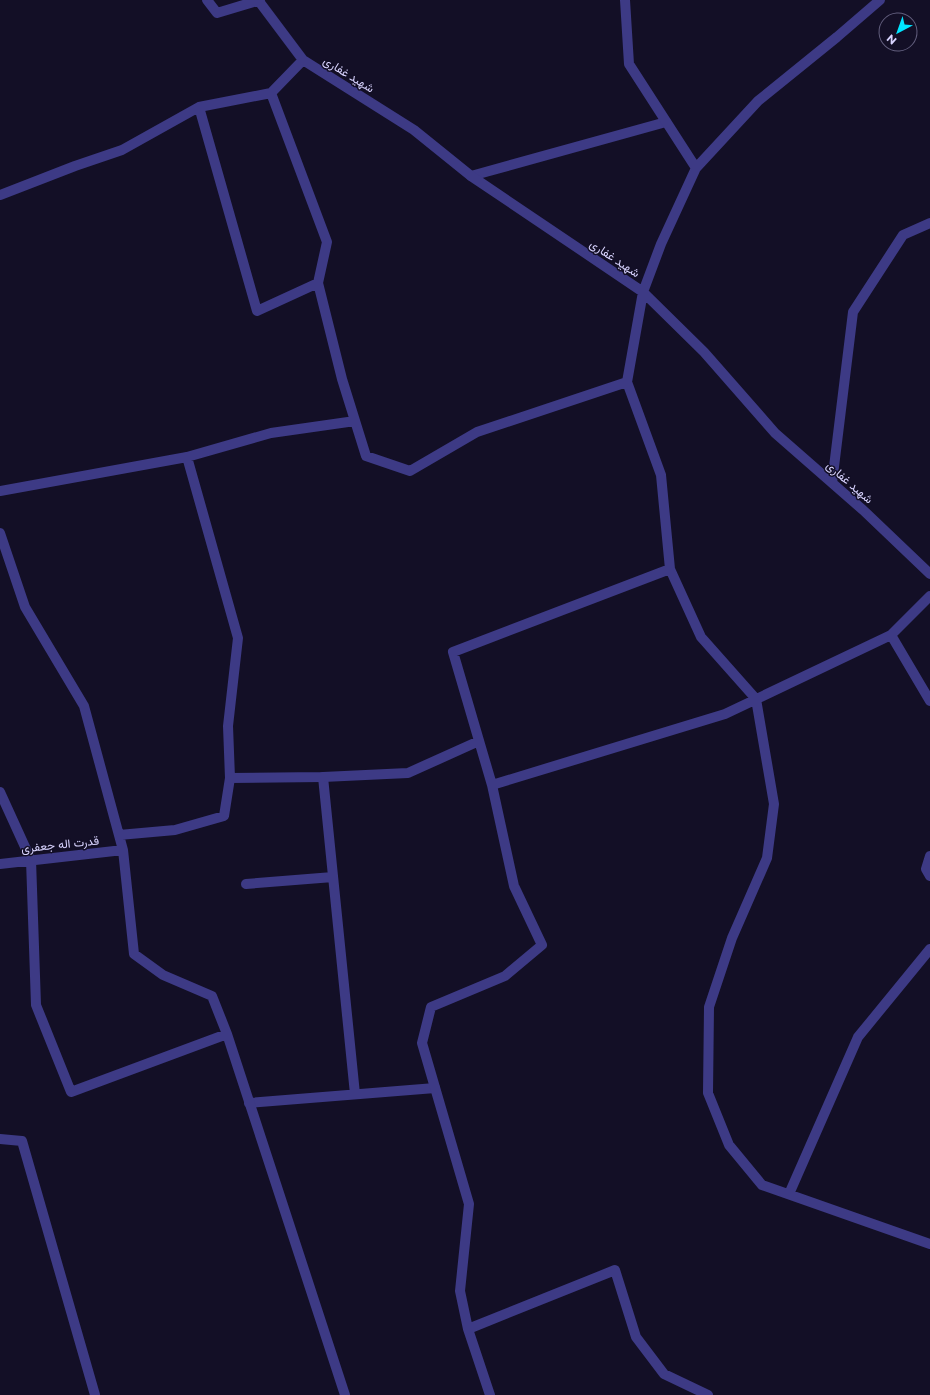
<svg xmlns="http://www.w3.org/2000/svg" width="930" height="1395" font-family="Montserrat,Vazirmatn,sans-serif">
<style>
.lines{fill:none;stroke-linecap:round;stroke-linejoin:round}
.lane{stroke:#3d3a85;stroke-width:10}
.street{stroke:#3d3a85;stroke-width:10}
.labels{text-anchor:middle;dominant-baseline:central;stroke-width:3;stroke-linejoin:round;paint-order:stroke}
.street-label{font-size:12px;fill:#d9d4ff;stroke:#130f26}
</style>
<rect width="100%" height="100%" fill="#130f26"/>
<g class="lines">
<path class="lane" d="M471,176L666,122
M323,777L355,1094
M0,792L31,860
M246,884L333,877
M249,1103L435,1088
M0,1139L22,1141L95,1395"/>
<path class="street" d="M207,0L217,13L260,0
M258,0L303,60L414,130L471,176L643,292L704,352L775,433L863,510L930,574
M625,0L629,64L696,168
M880,0L837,37L758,101L696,168L661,244L643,292L627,382L661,475L670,569L701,637L756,699L774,804L767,858L732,938L709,1007L708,1093L729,1145L762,1185L930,1244
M271,93L327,242L318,283L342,379L366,456L410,471L477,432L627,382
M199,107L257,311L318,283
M0,195L75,166L122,150L199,107L271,93L303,60
M832,483L853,312L903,235L930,223
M0,491L187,457L271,433L355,421
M0,533L25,607L84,706L123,850L134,954L163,975L212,996L227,1034
M891,635L930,701
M230,778L323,777L408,773L479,741
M492,785L725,714L891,635L930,596
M119,835L175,830L224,816L230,778L228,726L238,638L187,457
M930,856L926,869L930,876
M31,860L36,1005L71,1092L227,1034L345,1395
M0,864L123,850
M789,1194L858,1037L930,949
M468,1329L615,1270L636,1337L664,1374L708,1395
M490,1395L468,1329L460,1291L469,1204L422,1043L431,1007L505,976L542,945L514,886L492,785L453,652L670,569"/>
</g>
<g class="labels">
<g class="street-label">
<text transform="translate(349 74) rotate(32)">شهید غفاری</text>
<text transform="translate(615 258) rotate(34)">شهید غفاری</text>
<text transform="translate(850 482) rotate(41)">شهید غفاری</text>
<text transform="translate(60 844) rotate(-6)">قدرت اله جعفری</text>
</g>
</g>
<g transform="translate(898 32) rotate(221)"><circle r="19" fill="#130f26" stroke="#625e7d"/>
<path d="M0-3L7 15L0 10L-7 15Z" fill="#00e5ff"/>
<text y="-6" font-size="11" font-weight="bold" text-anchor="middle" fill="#d9d4ff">N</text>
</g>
</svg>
